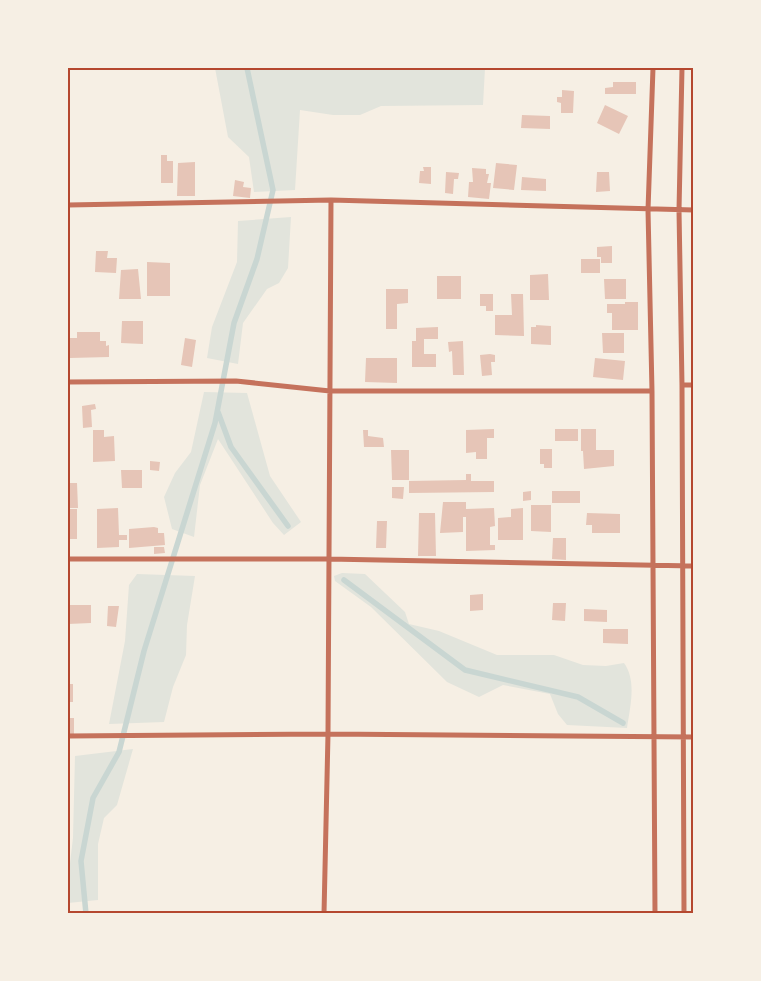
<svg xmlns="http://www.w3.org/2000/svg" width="761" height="981" font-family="'Public Sans',sans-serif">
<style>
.green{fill:#e2e4dc}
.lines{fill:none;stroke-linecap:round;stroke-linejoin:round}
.stream{stroke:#c9d6d2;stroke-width:5.5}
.building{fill:#e6c5b7}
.minor{stroke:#c5725c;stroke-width:5}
.neatline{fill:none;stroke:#b5482f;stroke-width:2}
</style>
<rect width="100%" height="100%" fill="#f6efe4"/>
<path class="green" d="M215,68H263L266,70L281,68H485L483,105L381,106L360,115H333L300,110L295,190L254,192L249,157L228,137Z
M291,217L288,268L279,283L267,289L243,323L238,364L207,358L212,327L237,262L238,221Z
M204,392L247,393L270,476L301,522L284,535L273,523L218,439L200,485L194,537L172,529L164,497L175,473L191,452Z
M342,573L365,574L405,612L409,624L439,631L497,655H554L583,665L606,666L624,663C637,681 630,707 627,728L567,725L558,714L550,694L503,685L479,697L447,682L371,607L335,581L334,576Z
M137,574L195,576L187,625L186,655L173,687L164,722L109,724L125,641L129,585Z
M133,749L117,805L104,818L98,844V900L68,903V880L73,838L75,756Z"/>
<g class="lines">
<path class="stream" d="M218,412L231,447L288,526
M344,580L465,670L578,697L623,723
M86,914L81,861L93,798L119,752L144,651L215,423L234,323L257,259L273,190L247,68"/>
</g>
<path class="building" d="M613,82H636V94H605V88L613,87Z
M562,90L574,91L573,113H561V103L557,102V97H562Z
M605,105L628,116L619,134L597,123Z
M522,115L550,116V129L521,128Z
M161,155H167V161H173V183H161Z
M195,162V196H177L178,163Z
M496,163L517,165L514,190L493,188Z
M423,167H431V184L419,183L420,171H424Z
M472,168L486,169V174H489L487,183H491L489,199L468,197L469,182H473Z
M446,172L459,173L458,179H454L453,194L445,193Z
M597,172H609L610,191L596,192Z
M522,177L546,179V191L521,190Z
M235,180L244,182L243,187L251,188L250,198L233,196Z
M612,246V263H601V257H597V247Z
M96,251H108L107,258H117L116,273L95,272Z
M581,259H600V273H581Z
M147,262L170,263V296H147Z
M138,269L141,299H119L121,270Z
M548,274L549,300H530V275Z
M437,276H461V299H437Z
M604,279H626V299H605Z
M386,289H408V303L397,304V329H386Z
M480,294H493V311H486V306H480Z
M511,294H523L524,336L495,335V315H512Z
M625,302H638V330H612V313H607V304H625Z
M122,321H143V344L121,343Z
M536,325L551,326V345L531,344V327H536Z
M438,327V339H424V354H436V367H412V341H416V328Z
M77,332H100V341H106V346L109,345V357L70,358V338H77Z
M602,333H624V353H603Z
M185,338L196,340L192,367L181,365Z
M463,341L464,375H453L452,351L449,352L448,342Z
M490,354L495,355V362H491L492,375L482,376L480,355Z
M366,358H397V383L365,382Z
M595,358L625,361L623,380L593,377Z
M95,404L96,409L91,410L92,427L83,428L82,406Z
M494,429V438H487V459H476V452L466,453V430Z
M555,429H578V441H555Z
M581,429H596V450H614V466L584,469L583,451H581Z
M93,430H104V437L114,436L115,461L93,462Z
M363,430H368V436L383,438L384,447H364Z
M540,449H552V468H544V464H540Z
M391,450H409V480H392Z
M150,461L160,462L159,471L150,470Z
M121,470H142V488H122Z
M466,474H471V481H494V492L409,493V481L466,480Z
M68,483H77L78,508H68Z
M392,487H404L403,499L392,498Z
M531,491V500L523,501V492Z
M552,491H580V503H552Z
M443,502H466V509L494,508L495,526L490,527V545H495V550L466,551V517H463V532L440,533Z
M531,505H551V532L531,531Z
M118,508L119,535H127V540H119V547L97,548V509Z
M523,508V540H498V518L511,517V509Z
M68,509H77V539H68Z
M419,513H435L436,556H418Z
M587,513L620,514V533H592V525H586Z
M377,521H387L386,548H376Z
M154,527L158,528V533H164L165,545L129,548V529Z
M553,538H566V560L552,559Z
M154,547H164L165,553L154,554Z
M483,594V610L470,611V595Z
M553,603H566L565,621L552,620Z
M68,605H91V623L68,624Z
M108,606H119L116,627L107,626Z
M584,609L607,610V622L584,621Z
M603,629H628V644L603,643Z
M68,684H73V702H68Z
M68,718H74V734H68Z"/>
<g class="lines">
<path class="minor" d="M653,68L648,210L652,391L655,914
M682,68L679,210L682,385L684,914
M68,205L331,200L694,210
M68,382L236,381L330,391H652
M682,385H694
M68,559H328L694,566
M68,736L328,734L694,737
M324,914L328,734L331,200"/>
</g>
<rect width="761" height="981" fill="none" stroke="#f6efe4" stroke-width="138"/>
<rect x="69" y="69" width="623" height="843" class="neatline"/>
</svg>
